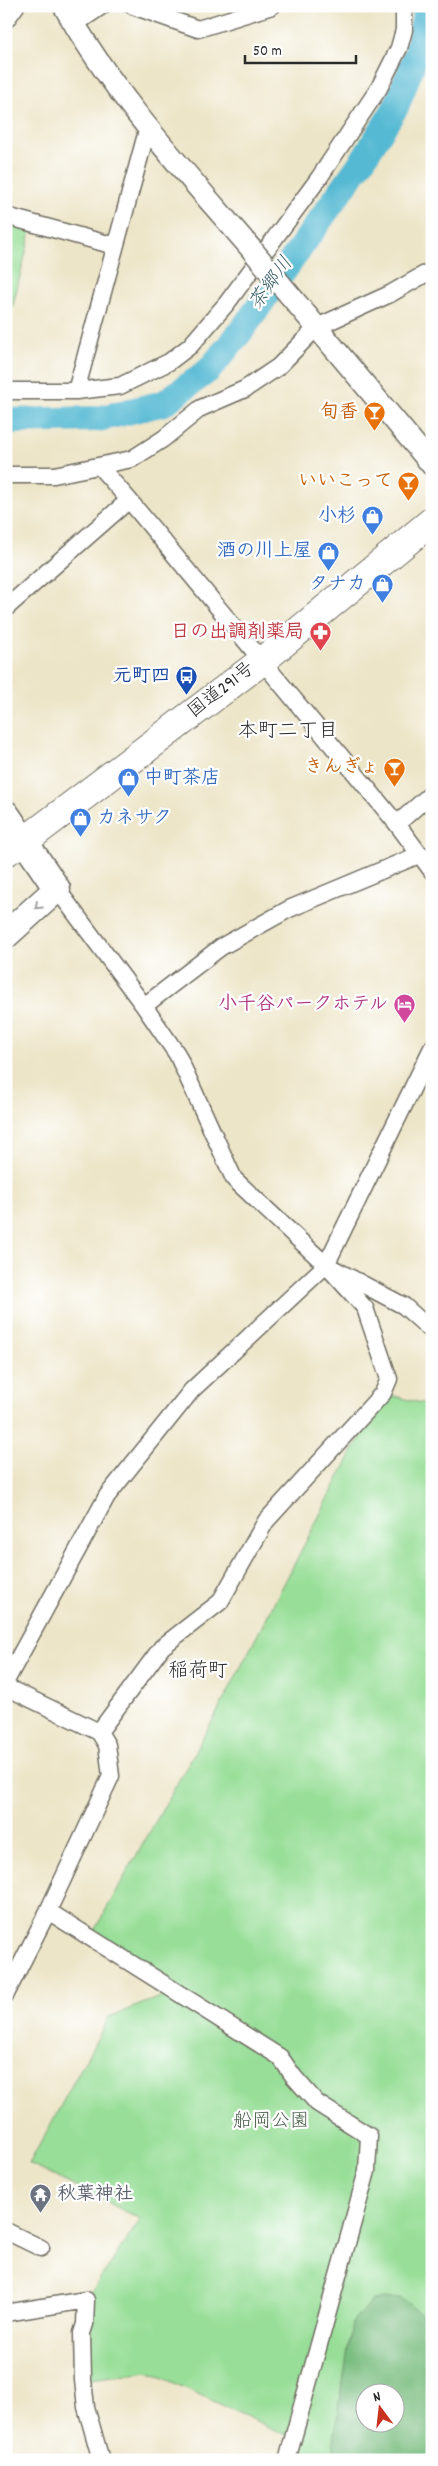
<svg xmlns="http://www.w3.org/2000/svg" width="438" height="2466" font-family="Dekko,'Klee One',sans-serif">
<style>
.green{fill:#98de98;stroke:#628462;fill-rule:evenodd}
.forest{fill:#7abd80;stroke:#527456;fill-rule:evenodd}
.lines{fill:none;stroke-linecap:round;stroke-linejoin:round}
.river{stroke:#54b9d3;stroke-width:26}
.minor-casing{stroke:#6f6c62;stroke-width:19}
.tertiary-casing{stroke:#6f6c62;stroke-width:24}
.primary-casing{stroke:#6f6c62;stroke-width:29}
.trunk-casing{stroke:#6f6c62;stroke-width:30}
.minor{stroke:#fff;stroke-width:16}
.tertiary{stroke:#fff;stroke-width:21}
.primary{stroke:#fff;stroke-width:26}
.trunk{stroke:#fff;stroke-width:28}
.tertiary-bridge-casing{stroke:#6f6c62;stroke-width:24;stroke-linecap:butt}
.tertiary-bridge{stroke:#fff;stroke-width:21}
.oneway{stroke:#a0a0a0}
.labels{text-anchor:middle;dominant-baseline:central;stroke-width:4.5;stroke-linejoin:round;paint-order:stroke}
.food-label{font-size:19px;font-weight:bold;fill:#c56008;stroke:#fff;text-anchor:end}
.shop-label{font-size:19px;font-weight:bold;fill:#366cbe;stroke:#fff;text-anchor:end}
.health-label{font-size:19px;font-weight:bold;fill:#be3a42;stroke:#fff;text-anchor:end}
.transit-label{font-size:19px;font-weight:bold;fill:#164399;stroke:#fff;text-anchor:end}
.street-label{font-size:19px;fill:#2b2b2b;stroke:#fff}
.hotel-label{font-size:19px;font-weight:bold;fill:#b23c85;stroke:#fff;text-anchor:end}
.park-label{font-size:19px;fill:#4c614c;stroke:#fff}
.worship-label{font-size:19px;font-weight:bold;fill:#5b616d;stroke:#fff;text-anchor:start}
.water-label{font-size:20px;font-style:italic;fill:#395d66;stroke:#fff}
.neighbourhood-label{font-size:20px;fill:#2b2b2b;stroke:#fff}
</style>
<rect width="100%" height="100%" fill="#fff"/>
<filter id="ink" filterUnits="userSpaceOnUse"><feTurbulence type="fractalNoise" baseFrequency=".02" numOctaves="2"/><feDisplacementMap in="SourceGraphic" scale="10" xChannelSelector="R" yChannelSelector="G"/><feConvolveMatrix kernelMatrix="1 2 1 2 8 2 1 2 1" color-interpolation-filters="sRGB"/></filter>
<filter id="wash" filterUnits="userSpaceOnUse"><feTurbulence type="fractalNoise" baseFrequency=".0096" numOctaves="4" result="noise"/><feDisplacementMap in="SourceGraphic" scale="20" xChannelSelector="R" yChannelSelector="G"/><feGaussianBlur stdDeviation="1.12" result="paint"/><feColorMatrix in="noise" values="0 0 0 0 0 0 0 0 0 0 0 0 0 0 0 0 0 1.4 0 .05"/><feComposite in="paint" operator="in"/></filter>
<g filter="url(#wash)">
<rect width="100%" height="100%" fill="#ede5c8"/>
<path class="green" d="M6,221L32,228L6,333Z
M383,1393L432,1406V2460H287L293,2438L148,2371L83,2380L86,2300L141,2219L29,2164L109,2017L175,1991L90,1938L219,1709ZM366,2394H396V2424H366Z"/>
<path class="forest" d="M401,2298L422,2315L432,2334V2460H331L352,2323L373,2300ZM366,2394H396V2424H366Z"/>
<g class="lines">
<path class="river" d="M6,421L98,419L164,403L209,370L242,330L362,161L396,107L417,52L427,6"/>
</g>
</g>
<g filter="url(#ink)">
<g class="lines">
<defs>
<path id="minor" d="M133,6L198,29L272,6
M6,20L16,6
M74,25L102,6
M6,216L115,246
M6,391H76L120,386L169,362L190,346L227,303L319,178L379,88L399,48L404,30V6
M76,391L148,127
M100,467L129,500L397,824L432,871
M6,475H54L132,459L163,439L201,408L245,389L278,367L317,327L390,294L432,270
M6,608L129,500
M397,824L432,793
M57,889L144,1006L177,1054L234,1179L326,1265L365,1308L389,1379L383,1393L266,1521L220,1602L162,1647L99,1732
M144,1006L221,947L289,909L421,854
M334,1269L404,1306L432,1331
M6,1681L107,1496L192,1390L326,1265L432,1048
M6,1687L99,1732L107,1745L111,1776L48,1911L6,1994
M48,1911L280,2057L294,2077L317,2103L369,2136L367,2171L287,2460
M6,2231L41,2248
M6,2313L86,2300L85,2324L82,2333L83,2380L86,2407L101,2460"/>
<path id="tertiary" d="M64,6C114,96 186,173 253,251
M288,293L432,465"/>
<path id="primary" d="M6,814L57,889L6,935"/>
<path id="trunk" d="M6,852L26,840L262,661L432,521"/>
</defs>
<use href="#minor" class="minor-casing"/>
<use href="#tertiary" class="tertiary-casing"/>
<use href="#primary" class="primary-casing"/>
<use href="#trunk" class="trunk-casing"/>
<use href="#minor" class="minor"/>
<use href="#tertiary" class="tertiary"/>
<use href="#primary" class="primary"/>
<use href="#trunk" class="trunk"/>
<defs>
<path id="tertiary-bridge" d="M253,251L288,293"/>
</defs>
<use href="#tertiary-bridge" class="tertiary-bridge-casing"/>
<use href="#tertiary-bridge" class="tertiary-bridge"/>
</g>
<defs><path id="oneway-chevron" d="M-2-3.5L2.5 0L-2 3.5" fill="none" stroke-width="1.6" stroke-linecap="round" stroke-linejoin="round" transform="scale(1.25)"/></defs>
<use class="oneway" href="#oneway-chevron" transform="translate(38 906) rotate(137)"/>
</g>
<defs>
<symbol id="bar-pin" viewBox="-11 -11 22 30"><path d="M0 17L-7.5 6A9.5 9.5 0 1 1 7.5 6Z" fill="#e8710a" stroke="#fff"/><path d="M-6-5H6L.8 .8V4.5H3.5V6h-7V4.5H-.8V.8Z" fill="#fff"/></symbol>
<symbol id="shop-pin" viewBox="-11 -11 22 30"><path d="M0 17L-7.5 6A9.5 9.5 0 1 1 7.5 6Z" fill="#3f7fe0" stroke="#fff"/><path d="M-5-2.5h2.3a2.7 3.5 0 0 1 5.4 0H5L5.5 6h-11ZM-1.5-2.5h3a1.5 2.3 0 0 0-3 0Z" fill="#fff"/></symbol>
<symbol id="pharmacy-pin" viewBox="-11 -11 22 30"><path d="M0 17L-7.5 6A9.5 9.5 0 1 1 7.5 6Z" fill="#e0444e" stroke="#fff"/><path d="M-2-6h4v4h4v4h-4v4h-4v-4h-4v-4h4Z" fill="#fff"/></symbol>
<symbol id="bus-pin" viewBox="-11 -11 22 30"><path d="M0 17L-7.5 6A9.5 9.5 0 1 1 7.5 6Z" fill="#1a4fb4" stroke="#fff"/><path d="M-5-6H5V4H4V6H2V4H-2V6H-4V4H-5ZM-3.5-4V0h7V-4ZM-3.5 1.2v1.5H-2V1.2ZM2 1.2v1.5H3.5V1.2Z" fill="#fff"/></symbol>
<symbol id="hotel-pin" viewBox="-11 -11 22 30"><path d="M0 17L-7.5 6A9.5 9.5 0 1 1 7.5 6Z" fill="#d1479c" stroke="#fff"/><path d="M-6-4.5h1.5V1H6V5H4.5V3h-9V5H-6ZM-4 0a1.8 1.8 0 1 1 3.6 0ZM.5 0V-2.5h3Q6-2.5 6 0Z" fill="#fff"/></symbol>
<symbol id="temple-pin" viewBox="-11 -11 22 30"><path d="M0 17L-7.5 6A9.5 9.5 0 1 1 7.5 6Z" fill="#6b7280" stroke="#fff"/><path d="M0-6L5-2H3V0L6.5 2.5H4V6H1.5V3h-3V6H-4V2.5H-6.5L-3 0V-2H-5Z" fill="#fff"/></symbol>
</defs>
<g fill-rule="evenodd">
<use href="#bar-pin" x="362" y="400" width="25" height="34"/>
<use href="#bar-pin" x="396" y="470" width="25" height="34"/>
<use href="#shop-pin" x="360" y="504" width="25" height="34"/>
<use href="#shop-pin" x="316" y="540" width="25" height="34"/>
<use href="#shop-pin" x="370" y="572" width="25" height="34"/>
<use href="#pharmacy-pin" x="308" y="620" width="25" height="34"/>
<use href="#bus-pin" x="174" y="664" width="25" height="34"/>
<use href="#bar-pin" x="382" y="756" width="25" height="34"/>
<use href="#shop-pin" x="116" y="766" width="25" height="34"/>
<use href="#shop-pin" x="68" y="806" width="25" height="34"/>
<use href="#hotel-pin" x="392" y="992" width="25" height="34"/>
<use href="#temple-pin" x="28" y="2182" width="25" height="34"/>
</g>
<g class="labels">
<g class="food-label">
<text x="358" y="413">旬香</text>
<text x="393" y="482">いいこって</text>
<text x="379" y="768">きんぎょ</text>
</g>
<g class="shop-label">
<text x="356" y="517">小杉</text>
<text x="312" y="552">酒の川上屋</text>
<text x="366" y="585">タナカ</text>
<text x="144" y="779" text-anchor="start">中町茶店</text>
<text x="97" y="819" text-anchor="start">カネサク</text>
</g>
<g class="health-label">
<text x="304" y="633">日の出調剤薬局</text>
</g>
<g class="transit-label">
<text x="170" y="677">元町四</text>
</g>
<g class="street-label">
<text transform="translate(222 691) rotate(-38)">国道291号</text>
</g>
<g class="hotel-label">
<text x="388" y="1005">小千谷パークホテル</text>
</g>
<g class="park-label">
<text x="271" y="2122">船岡公園</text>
</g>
<g class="worship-label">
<text x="57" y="2195">秋葉神社</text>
</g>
<g class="water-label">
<text transform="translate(272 284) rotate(-54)">茶郷川</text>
</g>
<g class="neighbourhood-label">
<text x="288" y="732">本町二丁目</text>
<text x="198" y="1672">稲荷町</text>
</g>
</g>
<rect width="438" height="2466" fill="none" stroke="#fff" stroke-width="25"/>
<g transform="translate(380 2408) rotate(345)"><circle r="24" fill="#ffffff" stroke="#aaaaaa"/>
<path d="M0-4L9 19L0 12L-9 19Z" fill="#c8321e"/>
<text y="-8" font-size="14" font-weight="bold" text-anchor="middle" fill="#2b2b2b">N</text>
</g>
<path d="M245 55v8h111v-8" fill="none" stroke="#2b2b2b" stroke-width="2.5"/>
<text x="253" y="55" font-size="15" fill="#2b2b2b" stroke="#ffffff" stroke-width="4" paint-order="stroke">50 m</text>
</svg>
